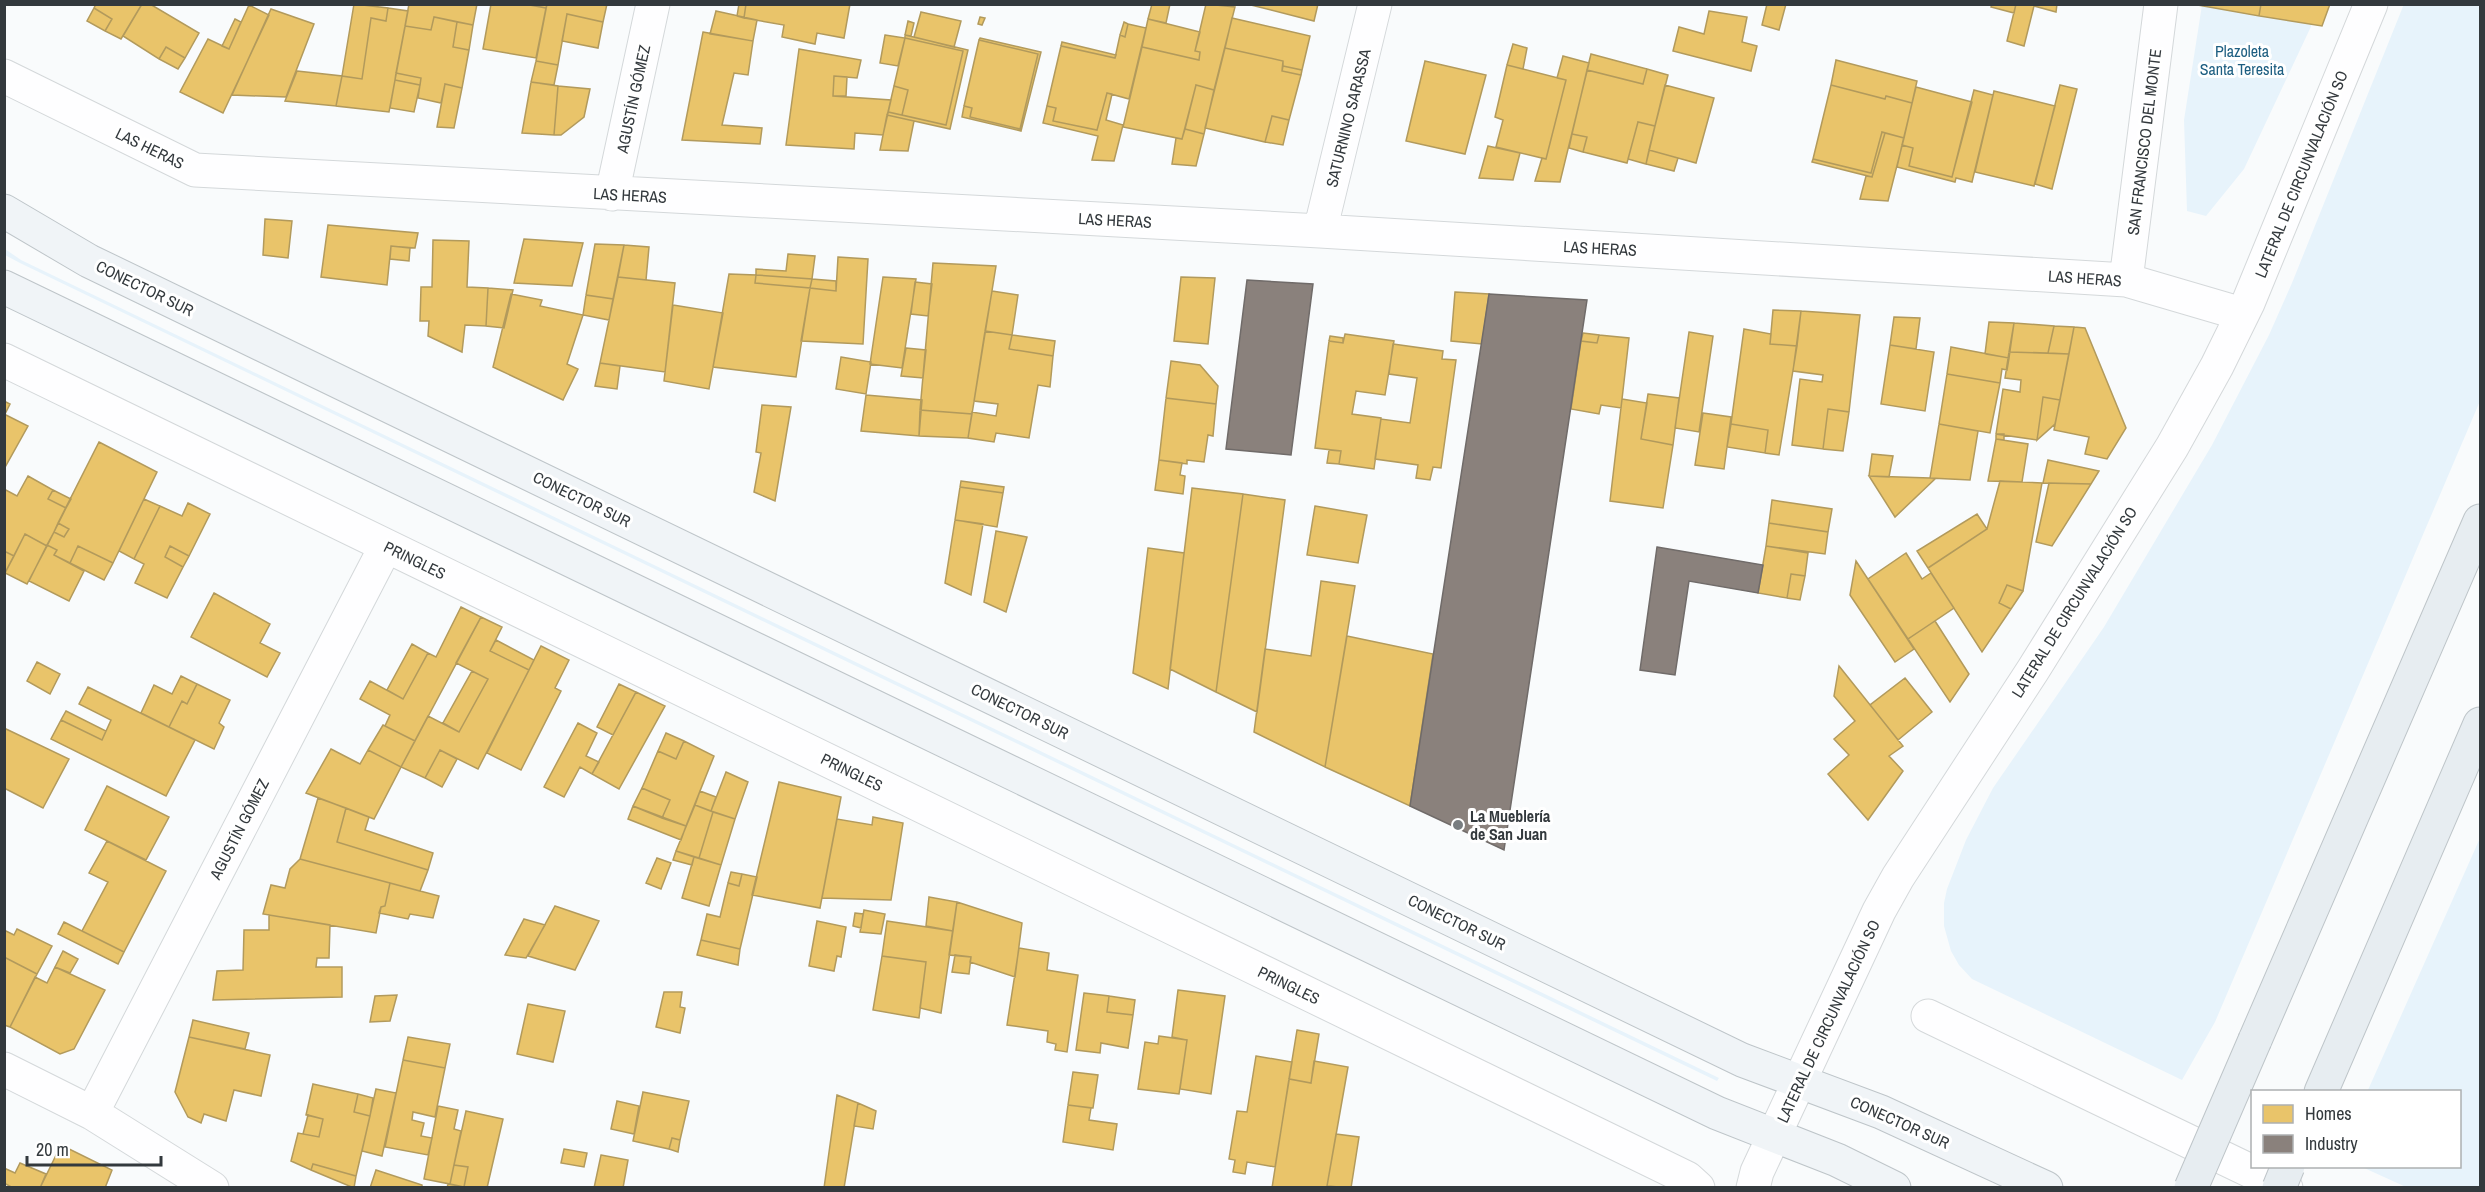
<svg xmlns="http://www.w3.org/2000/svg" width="2485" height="1192" font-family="'Archivo Narrow',sans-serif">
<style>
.green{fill:#e7f3fb}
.homes{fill:#e9c46a;stroke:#b29a5c;stroke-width:1.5}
.industry{fill:#8a817c;stroke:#706b69;stroke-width:1.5}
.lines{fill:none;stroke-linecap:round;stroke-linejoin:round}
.minor-casing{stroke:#d4d8da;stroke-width:35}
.major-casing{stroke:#bec5c9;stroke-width:35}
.highway-casing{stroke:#bec5c9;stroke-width:35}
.minor{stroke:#fefeff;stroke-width:33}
.major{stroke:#f0f4f7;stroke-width:33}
.highway{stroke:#e7edf1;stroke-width:33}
.highway-bridge-casing{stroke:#bec5c9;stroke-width:35;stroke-linecap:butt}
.highway-bridge{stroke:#e7edf1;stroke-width:33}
.poi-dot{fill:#787d80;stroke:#fff;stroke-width:2}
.labels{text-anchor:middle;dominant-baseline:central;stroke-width:6;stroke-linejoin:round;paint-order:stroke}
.park-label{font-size:16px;fill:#1d5e81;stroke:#fff}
.street-label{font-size:16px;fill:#33393d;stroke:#fff}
.poi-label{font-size:16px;font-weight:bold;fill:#33393d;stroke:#fff;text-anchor:start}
</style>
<rect width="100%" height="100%" fill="#f9fbfc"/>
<path class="green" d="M2404,4L2480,5V401L2215,1022L2182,1080L1972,979L1959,965L1951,951L1944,926V903L1947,889L1966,840L1993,788L2104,627L2212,445L2269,335L2292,283Z
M2202,5L2315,18L2244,169L2206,216L2187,211L2184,120Z
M5,249L21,260L1719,1078L1717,1081L20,263L5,255Z
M2480,838V1187H2406L2362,1167L2460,1166V1092L2368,1090Z"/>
<path class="homes" d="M96,4H142L121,39L105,31L112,19L94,8Z
M142,4H150L199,33L185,58L166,47L159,59L123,36Z
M354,4L388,8L386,21L371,18L362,79L342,76Z
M409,4H477L473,25L434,17L431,30L405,26Z
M491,4H524L546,8L536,58L483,49Z
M526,4H547L546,8Z
M547,4H607L603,22L567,14L558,65L536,61Z
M739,4H746L744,18L737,16Z
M746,4H850L844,38L817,33L815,44L782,37L784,25L744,18Z
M1152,4H1170L1166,23L1148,19Z
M1206,4L1235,7L1214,90L1196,85L1182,139L1123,127L1142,47L1199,60L1200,52L1195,51Z
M1247,4H1318L1314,21Z
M1767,4H1786L1779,30L1762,25Z
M1992,4H2016L2014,13L1991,7Z
M2016,4H2057L2056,12L2034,6L2024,46L2007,41Z
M2192,4H2261L2259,16Z
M2261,4H2330L2322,26L2259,16Z
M249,5L269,15L223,113L180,92L208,39L229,49Z
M94,8L112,19L105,31L87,21Z
M388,8L408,11L389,112L336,106L342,76L362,79L371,18L386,21Z
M271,9L314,24L286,97L232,95Z
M716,11L757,20L753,41L710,34Z
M1709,11L1747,17L1742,42L1757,46L1751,71L1673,51L1679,27L1704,34Z
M921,12L961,21L954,47L914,37Z
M567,14L603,22L598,48L562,41Z
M434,17L457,22L453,47L469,50L462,88L445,84L441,103L418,98L421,78L396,73L405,26L431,30Z
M980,17L985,18L982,25L978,24Z
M1232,18L1310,36L1302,70L1283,66V61L1225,48Z
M235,19L241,22L229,49L222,46Z
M1148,19L1200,32L1195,51L1200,52L1199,60L1142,47Z
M908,21L914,23L911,36L905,35Z
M457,22L473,25L469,50L453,47Z
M1124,22L1128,24L1125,37L1120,35Z
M1128,24L1146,28L1129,99L1107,93L1097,130L1053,121L1056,108L1047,106L1061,46L1115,58L1120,35L1125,37Z
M703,32L753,41L748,75L734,73L722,125L762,128L760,144L682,140Z
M885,35L905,38L898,66L880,63Z
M905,35L968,50L950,129L887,115L888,112L946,125L963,51L905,38Z
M905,38L963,51L946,125L902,115L908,90L894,86Z
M980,38L1041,52L1021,131L962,117L964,106L972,108L970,117L1020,129L1038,54L979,40Z
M979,40L1038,54L1020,129L970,117L972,108L964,106Z
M1062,42L1116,55L1115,58L1061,46Z
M1513,44L1527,48L1523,69L1507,65Z
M166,47L185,58L178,69L159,59Z
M1225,48L1283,61L1282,71L1301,75L1289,120L1272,116L1265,142L1205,128Z
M799,49L861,60L857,78L834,76L833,96L891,100L883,135L855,133L854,149L786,145Z
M1591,54L1647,69L1643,84L1587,70Z
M1563,56L1589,63L1560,182L1535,181L1542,158L1546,159L1566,80L1557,78Z
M1836,60L1917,81L1912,103L1886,96L1885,99L1831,85Z
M536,61L558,65L554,85L531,82Z
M1425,61L1486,75L1465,154L1406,141Z
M1507,65L1566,80L1546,159L1496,147L1503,120L1495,117Z
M1283,66L1302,70L1301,75L1282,71Z
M1647,69L1668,75L1655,126L1638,122L1627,163L1583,152L1587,137L1572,134L1587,70L1643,84Z
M297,71L342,76L336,106L285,101Z
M396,73L421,78L420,85L395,80Z
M834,76L847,77L846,96H833Z
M395,80L420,85L414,112L390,108Z
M531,82L558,86L554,135L522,133Z
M445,84L462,88L454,128L437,127Z
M1196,85L1214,90L1204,134L1185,129Z
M1665,85L1714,98L1696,163L1649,150Z
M1831,85L1885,99L1886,96L1912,103L1904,138L1882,132L1871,173L1813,159Z
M2060,85L2077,89L2052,189L2035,184Z
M558,86L590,89L584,117L561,135H554Z
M894,86L908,90L902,115L888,112Z
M1916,87L1972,102L1952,177L1909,166L1913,148L1902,145Z
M1974,90L1993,95L1972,182L1956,178L1955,182L1897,167L1902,145L1913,148L1909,166L1952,177Z
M1994,91L2055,106L2034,186L1975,172Z
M1107,93L1112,94L1106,120L1123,125L1114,161L1092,160L1098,136L1043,123L1047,106L1056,108L1053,121L1097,130Z
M887,115L914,121L908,151L880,150Z
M1272,116L1289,120L1283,145L1265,142Z
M1638,122L1655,126L1646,164L1628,159Z
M1185,129L1204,134L1196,166L1172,164L1176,138L1182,139Z
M1882,132L1885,133L1872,177L1812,162L1813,159L1871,173Z
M1885,133L1904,138L1888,201L1860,199L1866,176L1872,177Z
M1572,134L1587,137L1583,152L1569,148Z
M1488,146L1520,153L1513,180L1479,178Z
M1649,150L1678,158L1674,171L1646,164Z
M265,219L292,221L288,258L263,255Z
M328,225L418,233L415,248L391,246L387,285L321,277Z
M524,239L583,243L572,286L514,283Z
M433,240L469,241L467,287L488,288L486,326L465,325L462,352L428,336L429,321H420L421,287H432Z
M595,244L624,245L613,299L586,295Z
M624,245L649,247L646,280L618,277Z
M391,246L410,248L409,261L390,259Z
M788,254L815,256L812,279L756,275V269L786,271Z
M838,257L868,259L863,344L801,341L810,288L836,291Z
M933,263L996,266L972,414L920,410Z
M729,274L756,275L755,283L810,288L796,377L713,367Z
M756,275L812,279L810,288L755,283Z
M618,277L675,283L665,372L600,363Z
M883,277L916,279L902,368L870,364Z
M1181,277L1215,278L1208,344L1174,341Z
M812,279L836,281V291L810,288Z
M915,282L932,284L928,316L911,314Z
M488,288L513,290L504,328L486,326Z
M992,291L1018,295L1012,335L985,331Z
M1455,292L1489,294L1482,344L1451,341Z
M511,294L542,300L540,306L583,315L567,364L578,369L563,400L493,367Z
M586,295L613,299L609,320L583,315Z
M673,305L723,313L709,389L664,381Z
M1773,310L1801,311L1797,346L1770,344Z
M1801,311L1860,315L1849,412L1828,409L1823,449L1792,445L1800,379L1822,382L1823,375L1793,371Z
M1894,317L1920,318L1916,349L1890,345Z
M1989,322L2014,323L2009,358L1985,354Z
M2014,323L2054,326L2048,353L2009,352Z
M2054,326L2074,327L2069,354L2048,353Z
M2074,327L2085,328L2126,428L2107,459L2085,454L2089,437L2054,430Z
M1744,329L1771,334L1770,344L1797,346L1779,455L1765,453L1768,430L1731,424Z
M985,331L1012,335L1009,349L1053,356L1050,387L1038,385L1029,438L996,433L994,442L968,438L972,412L996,416L998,404L974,401Z
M1689,332L1713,336L1699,432L1675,428Z
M1583,333L1599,335L1597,343L1581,341Z
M1345,334L1394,341L1385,395L1356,391L1352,414L1381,418L1374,469L1339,464L1341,451L1315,448L1329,341L1343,343Z
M1012,335L1055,341L1053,356L1009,349Z
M1599,335L1629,338L1621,408L1601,405L1599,414L1571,409L1581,341L1597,343Z
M1330,336L1343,338V343L1329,341Z
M1393,344L1443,351L1442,359L1456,360L1441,468L1433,467L1430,480L1416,478L1418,465L1375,459L1381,419L1410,423L1417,378L1389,374Z
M1890,345L1934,352L1925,411L1881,404Z
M1951,347L2009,358L2007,370L2002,369L2000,383L1947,374Z
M906,348L926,350L923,378L901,376Z
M2009,352L2069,354L2060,400L2043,397L2037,440L1996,434L2003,389L2020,392L2021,380L2005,378Z
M841,357L871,362L866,394L836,389Z
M1171,361L1200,365L1218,386L1216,404L1166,398Z
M600,363L620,366L617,389L595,386Z
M1947,374L2000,383L1990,433L1939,424Z
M1648,394L1679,398L1673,445L1641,439Z
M866,395L922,400L919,436L861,431Z
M2043,397L2060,400L2055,424L2037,440Z
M1166,398L1216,404L1213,436L1208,435L1204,462L1187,460V464L1159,460Z
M1622,399L1647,403L1641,439L1673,445L1663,508L1610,501Z
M4,401L10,404L5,414H4Z
M762,405L791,407L775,501L754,492L761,453L756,452Z
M1828,409L1849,412L1843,451L1823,449Z
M920,410L972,414L968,438L919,436Z
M1703,413L1731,417L1724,469L1695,465Z
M4,414L28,426L4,469Z
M1731,424L1768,430L1765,453L1727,447Z
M1939,424L1978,431L1970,480L1930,478Z
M1996,434H2004V440L1996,439Z
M1996,439L2028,444L2022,482L1988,481Z
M99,442L157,472L113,563L78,546L70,563L54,555L57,550L47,545L54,532L64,537L69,529L58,523Z
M1329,450L1341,451L1339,464L1327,463Z
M1872,454L1893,456L1889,477L1869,476Z
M1159,460L1182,463L1180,475L1185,476L1183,494L1155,490Z
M2048,460L2099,471L2091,484L2043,483Z
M28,476L53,490L48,499L66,508L47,546L25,534L14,556L4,551V489L17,496Z
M1869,476L1930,478L1935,479L1895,517Z
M961,481L1004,487L1003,493L960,487Z
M2000,481L2042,483L2023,591L2007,585L1999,603L2011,609L1982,652L1928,568L1987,529Z
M2049,483L2091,484L2052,546L2036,542Z
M960,487L1003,493L997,527L955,520Z
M1192,488L1243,494L1216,692L1170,669Z
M53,490L71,499L66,508L48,499Z
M1243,494L1285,500L1257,712L1216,692Z
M144,499L160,506L134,559L119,551Z
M1772,500L1832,509L1828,532L1769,523Z
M188,503L210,514L189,556L170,546L165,557L183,567L167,598L135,583L144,564L134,559L160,506L182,516Z
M1315,506L1367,515L1358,563L1307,555Z
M1977,514L1987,529L1928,568L1917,551Z
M955,520L983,524L971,595L945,583Z
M58,523L69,529L64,537L54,532Z
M1769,523L1828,532L1825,554L1766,546Z
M996,531L1027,537L1006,612L984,602Z
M25,534L47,546L27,584L5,573Z
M47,545L57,550L54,555L84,571L69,601L29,581Z
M78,546L113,563L104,580L70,563Z
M170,546L189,556L183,567L165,557Z
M1766,546L1808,553L1805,576L1791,574L1787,598L1758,593Z
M1148,548L1184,553L1168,689L1133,673Z
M4,551L14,556L5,573H4Z
M1906,553L1922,579L1931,573L1954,608L1908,639L1868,579Z
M1856,561L1914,649L1895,662L1850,595Z
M1791,574L1805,576L1800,600L1787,598Z
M1321,581L1355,586L1325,767L1254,732L1265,649L1311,656Z
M2007,585L2023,591L2011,609L1999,603Z
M214,593L270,624L260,643L280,653L267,677L191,637Z
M461,607L481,617L415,741L385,726L390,715L360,699L370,681L403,699L428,653L436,657Z
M481,617L502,627L490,651L529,670L478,769L440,750L425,778L401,767L428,716L459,732L488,679L456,663Z
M1935,621L1969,674L1950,702L1908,639Z
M1347,636L1433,654L1410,806L1325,767Z
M496,640L534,660L529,670L490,651Z
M412,644L428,653L403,699L387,690Z
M541,646L569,660L555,688L561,691L521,770L487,753Z
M37,662L60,674L50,694L27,681Z
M1839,666L1903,746L1889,756L1903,771L1868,820L1828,774L1849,755L1834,739L1855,721L1834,696Z
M472,671L488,679L459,732L443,723Z
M181,676L197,684L187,704L182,701L169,727L141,713L154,685L172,694Z
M1905,678L1932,712L1898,740L1870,705Z
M197,684L230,700L219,723L224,727L214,749L169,727L182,701L187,704Z
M619,684L636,692L613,735L597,727Z
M88,687L195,740L166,796L51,739L61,720L102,740L111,720L79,704Z
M636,692L665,706L619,789L592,774Z
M66,711L106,731L102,740L61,720Z
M578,723L597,733L586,756L599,762L592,774L580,767L564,797L544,787Z
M383,725L415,741L401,767L368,750Z
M4,728L69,759L43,808L4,788Z
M666,733L684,741L676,759L658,751Z
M684,741L714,756L686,826L662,818L670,800L642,788L658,751L676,759Z
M331,749L360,764L368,750L401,767L374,819L306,793Z
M440,750L457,759L442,787L425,778Z
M726,772L748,782L735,819L711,811Z
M779,782L841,797L820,908L752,895Z
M107,786L169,817L146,860L85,830Z
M642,788L670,800L662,818L633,806Z
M700,791L716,797L711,811L695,805Z
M318,798L346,808L337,842L428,870L420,891L300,859Z
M695,805L713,812L699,858L676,851Z
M633,806L686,826L681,840L628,819Z
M346,808L369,817L365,830L433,853L428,870L337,842Z
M713,812L735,819L721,865L699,858Z
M873,817L903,823L891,900L822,898L837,819L872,825Z
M107,841L166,871L124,952L82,931L108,882L89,873Z
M676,851L694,857L692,865L673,860Z
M694,857L721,865L709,906L682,898Z
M657,858L671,863L661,889L646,883Z
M300,859L390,883L385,906L381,907L376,933L263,914L271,885L285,888L290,869Z
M731,872L742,874L739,886L728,883Z
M742,874L757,877L740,949L701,940L707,914L720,917L728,883L739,886Z
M390,883L439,896L433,918L410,914L408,919L379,913L381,907L385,906Z
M929,897L957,902L953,931L926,926Z
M957,902L1022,923L1015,977L970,962L971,957L949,955Z
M555,906L599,921L575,970L528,956Z
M864,910L885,914L881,934L860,932Z
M855,913L863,914L861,928L853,926Z
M269,915L330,925L329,958H317L316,967H342V997L213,1000L217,971L243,970L244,930H269Z
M524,919L545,925L526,958L505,955Z
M817,921L846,927L841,957L837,956L834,971L809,966Z
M887,921L953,931L941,1013L920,1008L926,962L882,956Z
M64,922L124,952L118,964L58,934Z
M17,929L52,946L37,974L4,957V930L14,935Z
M701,940L740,949L738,965L697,955Z
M1019,948L1049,953L1047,970L1078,975L1067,1052L1055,1050L1056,1044L1047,1042L1048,1031L1007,1025Z
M63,951L78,959L70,973L55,967Z
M955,955L971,957L969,974L952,972Z
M882,956L926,962L919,1018L873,1010Z
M4,957L37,974L10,1027L4,1025Z
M55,967L105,990L74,1049L60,1054L10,1027L35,977L47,983Z
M1178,990L1225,996L1211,1094L1180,1089L1187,1040L1172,1037Z
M664,992H682L680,1007L685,1008L680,1033L656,1027Z
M1084,993L1109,996L1107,1012L1133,1015L1128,1048L1101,1043L1100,1053L1076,1050Z
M397,995L390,1021L370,1022L375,996Z
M1109,996L1135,1000L1133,1015L1107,1012Z
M528,1004L565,1011L553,1062L517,1054Z
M193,1020L249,1033L245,1049L189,1037Z
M1297,1030L1319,1034L1311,1083L1289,1079Z
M1159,1036L1187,1040L1179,1094L1138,1089L1145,1042L1158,1044Z
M189,1037L270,1055L261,1096L234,1090L226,1121L204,1114L201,1123L188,1117L175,1092Z
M408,1037L450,1044L445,1068L403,1060Z
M1256,1056L1292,1062L1275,1167L1247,1162L1245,1174L1233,1172L1235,1160L1229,1159L1237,1111L1247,1112Z
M403,1060L445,1068L435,1117L413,1112L412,1120L424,1123L421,1136L432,1138L428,1155L385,1147Z
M1314,1061L1348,1067L1327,1186L1336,1188H1272L1289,1079L1311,1083Z
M1073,1072L1098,1075L1093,1108L1068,1105Z
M313,1084L358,1094L354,1112L370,1116L356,1176L313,1164L311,1170L291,1161L298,1133L319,1137L323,1119L306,1115Z
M376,1089L396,1093L382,1156L362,1151Z
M643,1092L689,1101L680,1140L672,1138L669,1149L633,1141Z
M358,1094L373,1098L370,1116L354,1112Z
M837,1095L858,1103L844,1188H824Z
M617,1101L639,1106L634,1134L611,1129Z
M858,1103L876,1111L873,1129L854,1126Z
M1068,1105L1091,1108L1089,1120L1117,1124L1113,1150L1063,1142Z
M438,1106L458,1110L454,1129L461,1131L450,1184L424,1179Z
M466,1111L503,1119L487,1188H447L448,1184L464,1187L468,1167L454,1165Z
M308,1115L323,1119L319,1137L303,1134Z
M1336,1134L1359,1137L1351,1188L1327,1186Z
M672,1138L680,1140L678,1152L669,1149Z
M61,1145L112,1170L105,1188H40Z
M564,1149L587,1153L584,1167L561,1163Z
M601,1155L628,1160L623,1188H594Z
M20,1163L46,1174L40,1188H13L4,1183V1168L15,1173Z
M313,1164L356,1176L354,1188L311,1170Z
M454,1165L468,1167L464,1187L450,1184Z
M376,1170L422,1185V1188H370Z"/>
<path class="industry" d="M1247,280L1313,284L1291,455L1226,449Z
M1489,294L1587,300L1504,850L1410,806Z
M1657,547L1763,565L1758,593L1689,581L1675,675L1640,670Z"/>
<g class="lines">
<defs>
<path id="minor" d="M4,76L195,170L1320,231L2126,280L2242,314
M612,194L653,4
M1320,231L1375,4
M2126,280L2161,4
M4,360L1687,1178L1698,1188
M1928,1016L2286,1188
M4,1069L92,1113L212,1188
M92,1113L386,546
M1753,1188L1757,1172L1879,911L1898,877L2033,670L2172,447L2217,366L2248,303L2371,4"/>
<path id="major" d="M4,211L89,261L1742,1060L1881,1112L2046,1188
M4,287L1717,1113L1837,1160L1894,1188"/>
<path id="highway" d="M2255,1040L2480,521
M2321,1092L2480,724"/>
</defs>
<use href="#minor" class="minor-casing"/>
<use href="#major" class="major-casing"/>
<use href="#highway" class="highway-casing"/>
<use href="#minor" class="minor"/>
<use href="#major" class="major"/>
<use href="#highway" class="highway"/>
<defs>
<path id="highway-bridge" d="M2191,1188L2255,1040
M2279,1188L2288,1166"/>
</defs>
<use href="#highway-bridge" class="highway-bridge-casing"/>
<use href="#highway-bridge" class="highway-bridge"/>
</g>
<circle class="poi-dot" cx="1458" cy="825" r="6"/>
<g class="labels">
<g class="park-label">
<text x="2242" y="51">Plazoleta<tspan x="2242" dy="18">Santa Teresita</tspan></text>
</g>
<g class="street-label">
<text transform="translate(633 99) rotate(-78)">AGUSTÍN GÓMEZ</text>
<text transform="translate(1348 118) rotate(-76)">SATURNINO SARASSA</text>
<text transform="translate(2144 142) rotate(-83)">SAN FRANCISCO DEL MONTE</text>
<text transform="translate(150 148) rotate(26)">LAS HERAS</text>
<text transform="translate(2301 174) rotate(-68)">LATERAL DE CIRCUNVALACIÓN SO</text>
<text transform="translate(630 195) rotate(3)">LAS HERAS</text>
<text transform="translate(1115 220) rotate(3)">LAS HERAS</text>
<text transform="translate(1600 248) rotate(3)">LAS HERAS</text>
<text transform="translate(2085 278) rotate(4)">LAS HERAS</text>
<text transform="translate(145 288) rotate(26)">CONECTOR SUR</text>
<text transform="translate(582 499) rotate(26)">CONECTOR SUR</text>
<text transform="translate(415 560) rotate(26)">PRINGLES</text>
<text transform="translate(2074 602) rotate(-58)">LATERAL DE CIRCUNVALACIÓN SO</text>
<text transform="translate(1020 711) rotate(26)">CONECTOR SUR</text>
<text transform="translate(852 772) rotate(26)">PRINGLES</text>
<text transform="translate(239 829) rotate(-63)">AGUSTÍN GÓMEZ</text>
<text transform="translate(1457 922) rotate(26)">CONECTOR SUR</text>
<text transform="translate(1289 985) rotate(26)">PRINGLES</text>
<text transform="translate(1828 1021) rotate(-65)">LATERAL DE CIRCUNVALACIÓN SO</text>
<text transform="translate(1900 1122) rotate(24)">CONECTOR SUR</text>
</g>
<g class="poi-label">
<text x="1470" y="816">La Mueblería<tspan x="1470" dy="18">de San Juan</tspan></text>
</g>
</g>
<rect width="2485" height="1192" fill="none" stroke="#33393d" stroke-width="12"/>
<rect x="2251" y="1090" width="210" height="78" fill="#ffffff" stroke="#adb0b1" stroke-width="1.5"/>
<rect x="2263" y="1105" width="30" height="18" fill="#e9c46a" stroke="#adb0b1" stroke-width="1.5"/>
<text x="2305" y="1120" font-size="18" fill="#33393d">Homes</text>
<rect x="2263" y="1135" width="30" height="18" fill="#8a817c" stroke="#adb0b1" stroke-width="1.5"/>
<text x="2305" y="1150" font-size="18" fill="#33393d">Industry</text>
<path d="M27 1156v9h134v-9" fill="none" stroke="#33393d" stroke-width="3"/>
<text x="36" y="1156" font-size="18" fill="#33393d" stroke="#ffffff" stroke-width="4.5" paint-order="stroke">20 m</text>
</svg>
